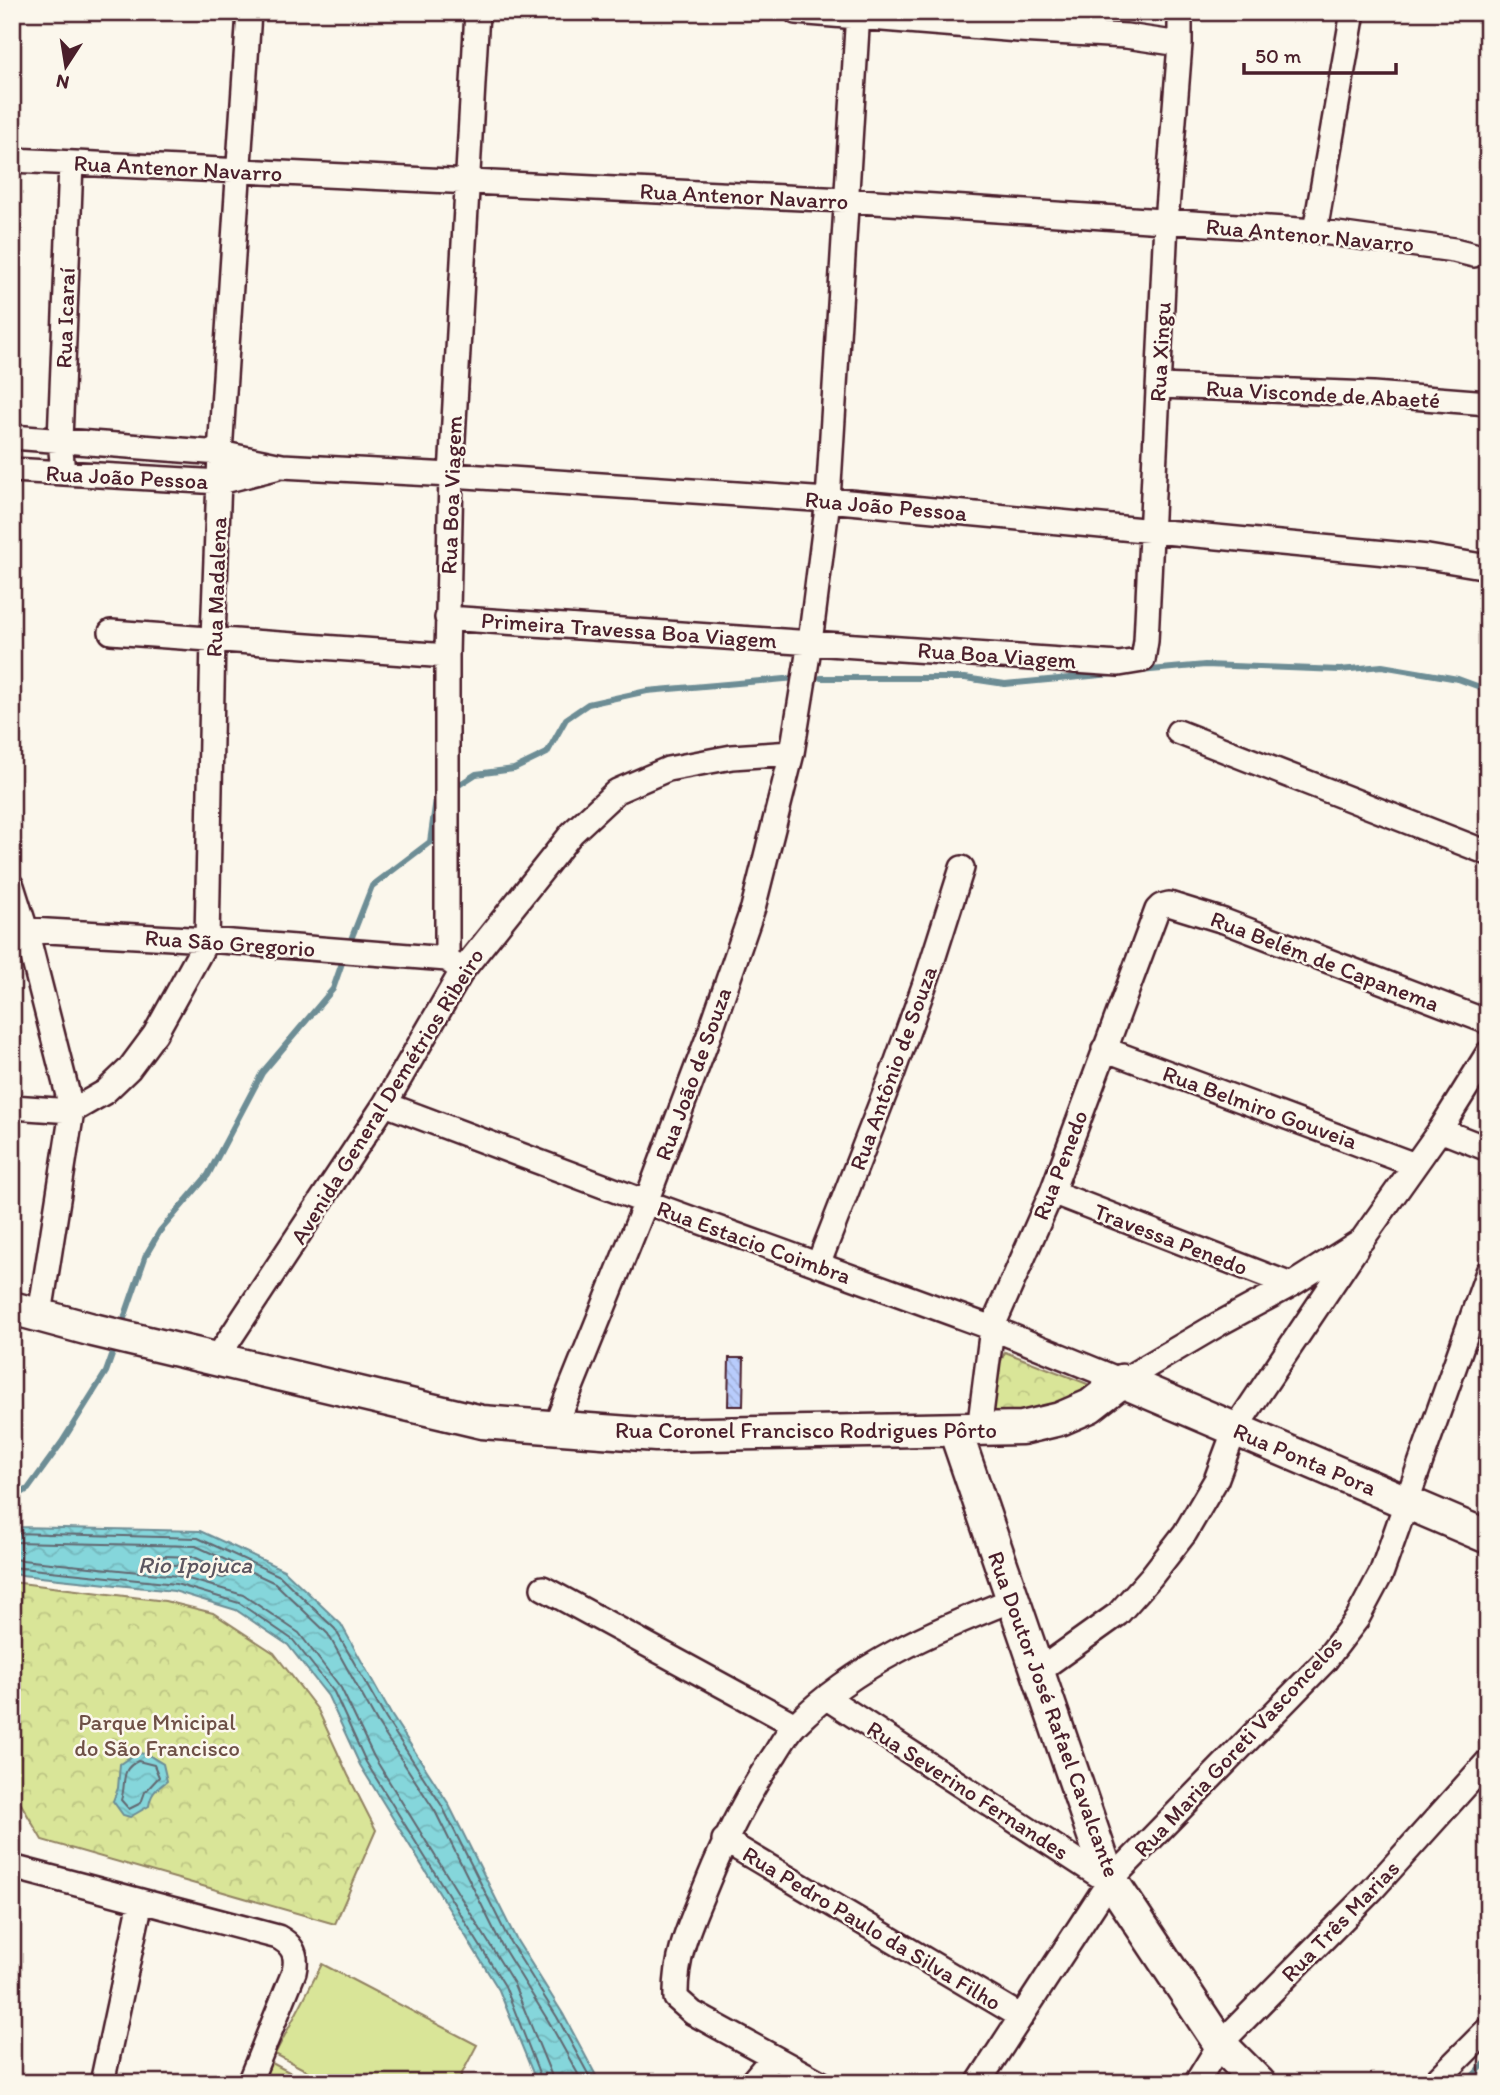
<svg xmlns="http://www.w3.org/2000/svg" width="1500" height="2095" font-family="Itim,sans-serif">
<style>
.grass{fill:#d9e598;stroke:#928262;stroke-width:2}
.park{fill:url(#park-crowns);stroke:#928262;stroke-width:2}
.water{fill:url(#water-waves);stroke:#6d8d95;stroke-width:2}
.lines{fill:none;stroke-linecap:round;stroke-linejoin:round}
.shore{stroke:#626871;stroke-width:2}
.stream{stroke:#6d8d95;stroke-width:6}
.building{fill:url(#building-back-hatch);stroke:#4a1f2b;stroke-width:2}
.street-casing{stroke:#4a1f2b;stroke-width:28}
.secondary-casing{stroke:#4a1f2b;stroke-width:37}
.street{stroke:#fbf7ec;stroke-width:23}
.secondary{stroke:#fbf7ec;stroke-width:32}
.labels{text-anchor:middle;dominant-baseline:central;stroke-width:5;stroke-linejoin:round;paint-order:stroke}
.street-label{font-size:23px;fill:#4a1f2b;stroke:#fbf7ec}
.park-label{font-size:23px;fill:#6e5046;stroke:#fbf7ec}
.water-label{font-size:24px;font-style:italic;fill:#5c5660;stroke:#fbf7ec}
</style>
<defs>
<pattern id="park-crowns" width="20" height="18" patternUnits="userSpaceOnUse" patternTransform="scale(1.75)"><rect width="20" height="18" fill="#d9e598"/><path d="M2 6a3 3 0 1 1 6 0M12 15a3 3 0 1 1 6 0" fill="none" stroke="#bcc483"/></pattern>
<pattern id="water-waves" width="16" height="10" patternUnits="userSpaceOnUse" patternTransform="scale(1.75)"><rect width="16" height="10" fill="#85d6db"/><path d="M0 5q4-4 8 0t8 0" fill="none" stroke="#74b7bc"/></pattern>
<pattern id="building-back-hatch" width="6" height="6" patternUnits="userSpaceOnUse" patternTransform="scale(1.75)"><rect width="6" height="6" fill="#b8ccfc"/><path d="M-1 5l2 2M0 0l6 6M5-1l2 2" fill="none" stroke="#a0afd8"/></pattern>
</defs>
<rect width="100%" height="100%" fill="#fbf7ec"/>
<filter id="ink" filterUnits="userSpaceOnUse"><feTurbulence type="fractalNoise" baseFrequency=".0143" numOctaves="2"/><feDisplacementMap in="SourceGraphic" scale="14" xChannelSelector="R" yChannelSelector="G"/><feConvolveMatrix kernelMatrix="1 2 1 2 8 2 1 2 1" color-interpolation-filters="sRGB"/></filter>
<g filter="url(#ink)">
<path class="grass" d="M322,1964L477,2045L457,2083H330L275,2054Z
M270,2062L310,2083H260Z"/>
<path class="park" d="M1005,1352L1103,1390L1064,1413L972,1427Z
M12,1582L165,1601L213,1613L274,1653L318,1710L348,1775L376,1830L335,1924L42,1840L21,1804L12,1806Z"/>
<path class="water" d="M12,1525L17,1527L200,1531L284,1570L341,1624L392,1716L448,1803L516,1939L563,2014L600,2083H537L499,1990L360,1765L328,1696L288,1645L236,1610L174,1591L12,1574Z
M136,1753L147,1754L163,1764L167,1781C157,1789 151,1792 149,1806L130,1817L123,1815L113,1801L118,1788L120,1764Z"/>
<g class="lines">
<path class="shore" d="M12,1533L198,1538L280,1576L335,1629L386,1719L442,1806L510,1942L557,2017L593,2083
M12,1542L196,1546L275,1583L328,1634L378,1724L435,1811L502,1946L549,2022L583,2083
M164,1556L194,1557L226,1572L228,1576L223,1578L181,1566L162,1563L160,1559Z
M12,1559L178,1576L243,1595L299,1633L341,1688L374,1757L513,1982L551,2074L552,2083
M12,1567L176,1584L239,1603L293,1640L334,1692L366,1762L505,1986L543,2083
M138,1761L154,1765L159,1777L145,1792L141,1803L129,1809L121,1800C127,1782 119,1770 138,1761Z"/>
<path class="stream" d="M1140,671L1205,665L1340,670L1382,666L1458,679L1488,690
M821,678H965L1005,684L1112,674
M451,790L476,774L514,769L547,753L566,719L588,704L647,691L796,678
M348,947L372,886L430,842L436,799
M121,1327L146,1255L160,1231L208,1175L262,1073L333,989L344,957
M12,1499L28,1489L62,1442L106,1372L116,1344
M1466,2083L1488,2060"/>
</g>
<path class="building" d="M729,1358H744L743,1406H728Z"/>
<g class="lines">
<defs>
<path id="street" d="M1180,44V12
M12,160L845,200L1315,231L1454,250L1474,255
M1315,231L1353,12
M1159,386L1373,394L1488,403
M12,437L220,453L282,466L451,475L828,500L1428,557L1488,567
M12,470L220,482L275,468
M63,473L60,440L71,163
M447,618L1119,664L1143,660L1146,641L1166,222L1180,44L1126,36L1018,30L796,12
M111,632L447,656
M1178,732L1488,853
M12,886L26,930L72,1111L40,1314
M12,929L207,940L447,959
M462,971L447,959V656L451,475L477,12
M1104,1049L1415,1165
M385,1104L646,1202L992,1328L1122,1381L1217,1325L1291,1285L1362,1240L1440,1130L1488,1053
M12,1107L72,1111
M72,1111L105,1092L129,1069L155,1034L207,940L213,638L220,453L249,12
M1440,1130L1488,1149
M1052,1192L1291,1285
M818,1265L892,1075L928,975L962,868
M217,1358L385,1104L462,971L572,833L617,791L668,769L732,757L792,753
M555,1427L646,1202L709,1035L753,908L792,753L810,642L828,500L858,12
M979,1430L992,1328L1052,1192L1157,910L1161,906L1169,904L1224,921L1488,1022
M543,1588L795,1725
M1037,1672L1118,1614L1151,1577L1185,1533L1216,1480L1235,1429L1356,1249
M827,1698L1109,1882
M724,1840L1020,2016
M12,1867L278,1937C293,1945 298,1955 294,1972L249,2083
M102,2083L141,1901
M751,2083L773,2057
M821,2083L693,2013L676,1998C675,1953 691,1923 708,1881C726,1837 747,1794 775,1754C781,1744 788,1732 796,1724C856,1664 935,1630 1012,1600
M978,2083L1109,1882L1325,1661L1357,1619L1381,1574L1488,1272
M1196,2083L1220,2044L1372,1890L1488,1761
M1434,2083L1488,2029"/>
<path id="secondary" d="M12,1308L93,1330L482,1422L656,1435L1022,1428L1060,1419L1090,1406L1122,1381L1488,1537
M955,1430L1104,1865L1111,1880L1220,2044L1259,2083"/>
</defs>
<use href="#street" class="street-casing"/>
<use href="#secondary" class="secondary-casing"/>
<use href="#street" class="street"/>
<use href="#secondary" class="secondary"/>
</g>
</g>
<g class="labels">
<g class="street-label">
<text transform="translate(178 168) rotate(3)">Rua Antenor Navarro</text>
<text transform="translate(744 196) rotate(3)">Rua Antenor Navarro</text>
<text transform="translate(1310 235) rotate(5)">Rua Antenor Navarro</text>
<text transform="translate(65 318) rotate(-88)">Rua Icaraí</text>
<text transform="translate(1160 352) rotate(-87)">Rua Xingu</text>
<text transform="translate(1323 394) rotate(3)">Rua Visconde de Abaeté</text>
<text transform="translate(127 477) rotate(3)">Rua João Pessoa</text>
<text transform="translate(451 495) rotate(-88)">Rua Boa Viagem</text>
<text transform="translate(886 506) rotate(5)">Rua João Pessoa</text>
<text transform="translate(216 587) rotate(-88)">Rua Madalena</text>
<text transform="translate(629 630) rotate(4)">Primeira Travessa Boa Viagem</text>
<text transform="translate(997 655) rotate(4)">Rua Boa Viagem</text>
<text transform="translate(230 943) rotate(4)">Rua São Gregorio</text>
<text transform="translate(1325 961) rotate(21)">Rua Belém de Capanema</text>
<text transform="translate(893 1068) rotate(-70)">Rua Antônio de Souza</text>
<text transform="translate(693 1074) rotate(-70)">Rua João de Souza</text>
<text transform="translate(387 1096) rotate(-58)">Avenida General Demétrios Ribeiro</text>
<text transform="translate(1260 1107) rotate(20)">Rua Belmiro Gouveia</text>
<text transform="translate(1060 1165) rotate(-69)">Rua Penedo</text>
<text transform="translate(1171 1239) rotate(21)">Travessa Penedo</text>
<text transform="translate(754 1242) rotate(20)">Rua Estacio Coimbra</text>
<text x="806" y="1430">Rua Coronel Francisco Rodrigues Pôrto</text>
<text transform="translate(1305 1459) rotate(23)">Rua Ponta Pora</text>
<text transform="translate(1054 1714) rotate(70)">Rua Doutor José Rafael Cavalcante</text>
<text transform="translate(1238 1746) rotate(-47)">Rua Maria Goreti Vasconcelos</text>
<text transform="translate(968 1790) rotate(33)">Rua Severino Fernandes</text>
<text transform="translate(1340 1921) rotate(-46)">Rua Três Marias</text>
<text transform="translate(872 1928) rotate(31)">Rua Pedro Paulo da Silva Filho</text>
</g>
<g class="park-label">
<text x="157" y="1722">Parque Mnicipal<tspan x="157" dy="26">do São Francisco</tspan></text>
</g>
<g class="water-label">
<text x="195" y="1564">Rio Ipojuca</text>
</g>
</g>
<rect width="1500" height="2095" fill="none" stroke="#fbf7ec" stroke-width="42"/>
<rect x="21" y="21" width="1458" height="2053" fill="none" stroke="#4a1f2b" stroke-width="2.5" filter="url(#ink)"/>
<g transform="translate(66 66) rotate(192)" stroke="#fbf7ec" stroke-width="5" paint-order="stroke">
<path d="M0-5L12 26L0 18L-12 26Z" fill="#4a1f2b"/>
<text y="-10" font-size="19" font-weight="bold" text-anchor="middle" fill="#4a1f2b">N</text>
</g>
<path d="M1244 63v10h152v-10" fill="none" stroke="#4a1f2b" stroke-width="3.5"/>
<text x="1255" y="63" font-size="21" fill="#4a1f2b" stroke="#fbf7ec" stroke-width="5" paint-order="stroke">50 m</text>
</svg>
